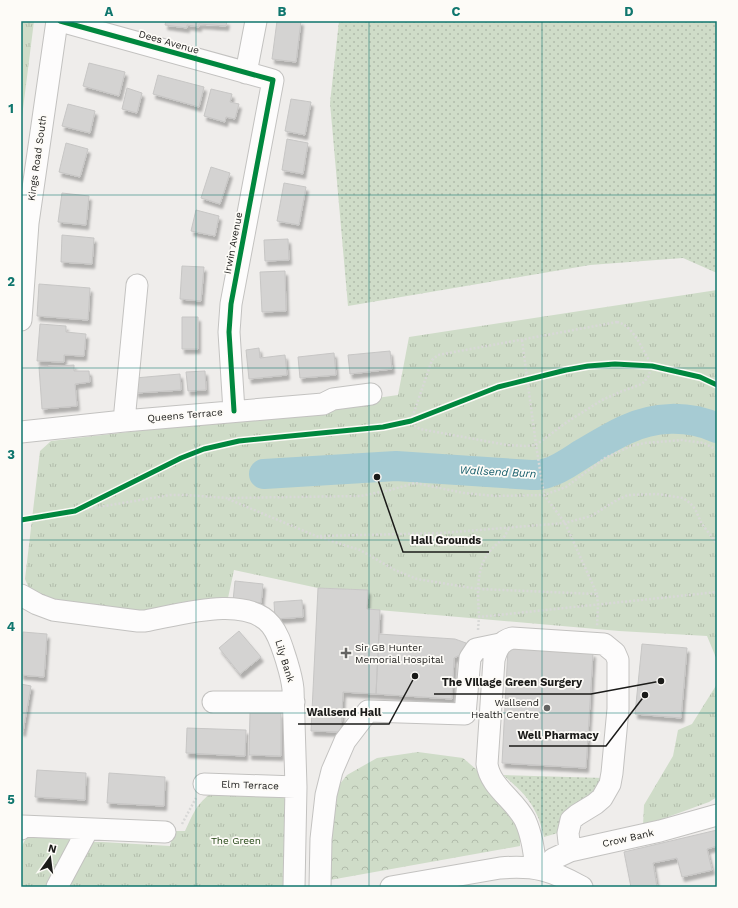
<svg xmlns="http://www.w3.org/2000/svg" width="738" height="908" font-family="'Work Sans',sans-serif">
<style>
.grass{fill:url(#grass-dots)}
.forest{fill:url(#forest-crowns)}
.park{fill:url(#park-tufts)}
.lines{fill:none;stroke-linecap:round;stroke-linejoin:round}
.river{stroke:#a6cbd3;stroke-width:30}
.building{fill:#d4d3d2;stroke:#c7c6c5;filter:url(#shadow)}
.minor-casing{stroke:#c3c2c0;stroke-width:23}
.path{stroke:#d8d8d7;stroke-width:2.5;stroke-dasharray:2 2;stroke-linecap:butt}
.minor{stroke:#fdfcfc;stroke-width:21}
.cycleway-casing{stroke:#fdfbf7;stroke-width:8}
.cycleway{stroke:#00873e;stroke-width:5}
.grid{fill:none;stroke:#0f766e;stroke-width:1;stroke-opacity:0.55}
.poi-dot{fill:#656462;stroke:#fdfbf7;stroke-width:1.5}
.labels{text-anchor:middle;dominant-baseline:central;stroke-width:3.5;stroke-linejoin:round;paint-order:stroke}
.street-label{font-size:10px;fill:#1b1b19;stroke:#fdfbf7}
.poi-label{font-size:10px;fill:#1b1b19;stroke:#fdfbf7;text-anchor:start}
.park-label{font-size:10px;fill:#193d0a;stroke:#fdfbf7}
.water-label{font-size:11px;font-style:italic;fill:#115a68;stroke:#fdfbf7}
.leader{fill:none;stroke:#1b1b19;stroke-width:1.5}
.callout-dot{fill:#1b1b19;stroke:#fdfbf7;stroke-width:1.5}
.callout-label{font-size:11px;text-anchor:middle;font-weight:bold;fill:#1b1b19;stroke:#fdfbf7;stroke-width:3.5;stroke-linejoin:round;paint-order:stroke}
.neatline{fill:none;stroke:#0f766e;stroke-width:1.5}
.grid-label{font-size:13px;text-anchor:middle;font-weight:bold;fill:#0f766e}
</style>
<defs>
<pattern id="grass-dots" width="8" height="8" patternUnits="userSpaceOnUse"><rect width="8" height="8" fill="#cfdcc8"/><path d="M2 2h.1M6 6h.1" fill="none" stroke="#b1bcab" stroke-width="1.8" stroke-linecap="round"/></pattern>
<pattern id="forest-crowns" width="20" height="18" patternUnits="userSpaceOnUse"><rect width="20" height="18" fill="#cfdcc8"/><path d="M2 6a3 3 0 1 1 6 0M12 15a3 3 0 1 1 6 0" fill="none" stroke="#b1bcab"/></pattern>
<pattern id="park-tufts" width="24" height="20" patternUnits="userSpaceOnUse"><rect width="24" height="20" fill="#cfdcc8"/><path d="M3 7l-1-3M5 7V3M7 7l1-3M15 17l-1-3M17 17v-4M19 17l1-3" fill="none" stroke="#b1bcab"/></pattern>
<filter id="shadow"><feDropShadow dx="2.5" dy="4.5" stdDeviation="1" flood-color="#0004"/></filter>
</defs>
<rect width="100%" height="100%" fill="#efedeb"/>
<path class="grass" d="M339,21H717V273L683,258L590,265L348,306L330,103Z
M503,775L604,778L561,832L544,837C542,829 540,820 536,813C529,797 516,786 503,775Z"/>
<path class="forest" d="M418,752L463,758L477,770L491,792L520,831V846L330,880L329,830L333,803L339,785L347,775L377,758Z"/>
<path class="park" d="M21,21H34L21,125Z
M717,290V660L707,636L619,631L367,609L368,590L318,588L234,570L228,598L142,614L53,603L31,593L25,579L40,451L51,441L180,426L398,395L409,337Z
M717,684V797L709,802L643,826L644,805L673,756L678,730L692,724Z
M212,793L283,796L287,800L286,887H65L87,846L94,842H102L170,846L173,831H185C192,816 197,802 212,793Z
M66,833L70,839L71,846L49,887H21C21,872 16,846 29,836Z"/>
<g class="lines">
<path class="river" d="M264,474L396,466L532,475C537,475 542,475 547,473C559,470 571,461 582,454C596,446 610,437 625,430C654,416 688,415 717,428"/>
</g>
<path class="building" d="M166,21H227L226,26L199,24V27L187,25V28L165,25Z
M277,21H301L296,62L272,59Z
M89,63L125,72L119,96L83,86Z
M158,75L204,87L199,107L153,94Z
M127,88L142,93L137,113L122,109Z
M211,89L232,94L230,102L239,104L235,119L226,117L225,122L204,116Z
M291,99L311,102L305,135L285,131Z
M68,104L95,111L90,133L62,126Z
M287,139L308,143L303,174L282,170Z
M66,143L88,149L80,177L59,172Z
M211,167L230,173L220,204L201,198Z
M284,183L306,187L299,225L277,221Z
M62,193L89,196L86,225L58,222Z
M196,210L219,216L215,236L191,231Z
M62,235L94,238L92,264L61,262Z
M288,239L289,260L265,261L264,240Z
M182,266L204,267L201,301L180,299Z
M285,271L286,311L262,312L260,272Z
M39,284L90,288L88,320L37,316Z
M182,317H198V349H182Z
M40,324L66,326V332L86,334L84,356L64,355V362L37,361Z
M259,348L260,358L285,355L287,375L249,379L246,350Z
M390,351L392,369L350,374L348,355Z
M334,353L336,375L300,378L298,357Z
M74,365V371H89L90,382L75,384L77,406L42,409L39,367Z
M205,371L206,390L188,391L186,372Z
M180,374L181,390L136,393L135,378Z
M235,581L263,584L261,603L233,601Z
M318,588L368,590L367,609L380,610L376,694L343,692L341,732L311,731Z
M302,600L303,617L275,619L274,602Z
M239,631L261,657L240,674L219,648Z
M23,632L47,634L44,677L21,675Z
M379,634L455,639L466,643V652L454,658L452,699L376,694Z
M642,644L687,648L681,718L635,714Z
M508,648L593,653L586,768L502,763Z
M21,684L31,686L23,732L21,731Z
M250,713H281V756L249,755Z
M187,728L246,730L245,756L186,753Z
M37,770L86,773L85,800L35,797Z
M109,773L165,777L164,806L107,803Z
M717,830V846L707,849L712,870L682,877L677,858L653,863L657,887H631L624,852Z"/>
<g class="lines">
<defs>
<path id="minor" d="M60,21L273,80L231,304L229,332L234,411
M246,73L256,21
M21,320L28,223L57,21
M124,421L137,285
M21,432L124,421L323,404L333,399L371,394
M21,595L37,604L53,610L138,621H145C179,615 246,594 271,625C279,635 282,647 286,659C289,669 292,678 293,689L296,787L294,887
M213,702H294
M204,784L296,787
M21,829L22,826L165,832
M536,868C534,852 532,835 525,820C515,800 490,787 487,764L494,660C497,648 501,641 512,638L604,644L615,653L618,660V709L612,773L610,784L602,798L595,804L577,815L571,820L568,833L570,851
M546,871L553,859L570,851L660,831L717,815
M57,887L88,829
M320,887L321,839L326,795L332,771L345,741L368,711L465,714L470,658L476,649L500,644
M391,887L500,868C535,865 551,870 582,887"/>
</defs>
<use href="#minor" class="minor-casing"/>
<path class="path" d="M617,322C633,325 642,349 650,362L652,366L648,377L642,384L620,392L602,400L567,422L536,445L525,446L507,445L420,429L415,426L411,421L432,360L438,355Z
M522,340L536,445L544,495L565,523L597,594
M228,499L316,536L360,550L395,570L417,579L478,589L597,594L598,605L597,626
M75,511L170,495H186L227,498L361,496L390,490L415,483L464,493L495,496L544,495L566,487L605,458L631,446L645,443L682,440L704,443L717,450
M320,536L442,533L565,523L591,516L617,500L628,495L657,494L683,498L690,503L695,509L702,524L717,544
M479,617C478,596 475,568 490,551C499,540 503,543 509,527
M478,630L479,617L717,592
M182,824L196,798"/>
<use href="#minor" class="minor"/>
<defs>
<path id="cycleway" d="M60,21L273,80L231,304L229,332L234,411
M21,520L75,511L181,458L204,449L239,441L383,427L411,421L498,387L566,370L588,366L615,364L652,366L700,377L717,385"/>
</defs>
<use href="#cycleway" class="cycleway-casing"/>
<use href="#cycleway" class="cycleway"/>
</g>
<path class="grid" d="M196,21V887M369,21V887M542,21V887M21,195H717M21,368H717M21,540H717M21,713H717"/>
<g class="poi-dot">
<path d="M344 647h4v4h4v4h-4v4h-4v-4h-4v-4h4z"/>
<circle cx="547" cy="708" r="4"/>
</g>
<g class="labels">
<g class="street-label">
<text transform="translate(169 42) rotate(16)">Dees Avenue</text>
<text transform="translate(37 158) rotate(-82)">Kings Road South</text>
<text transform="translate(233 243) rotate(-79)">Irwin Avenue</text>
<text transform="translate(185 415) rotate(-5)">Queens Terrace</text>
<text transform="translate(285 661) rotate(73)">Lily Bank</text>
<text transform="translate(250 785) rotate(2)">Elm Terrace</text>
<text transform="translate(628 838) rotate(-13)">Crow Bank</text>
</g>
<g class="poi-label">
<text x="355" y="647">Sir GB Hunter<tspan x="355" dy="12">Memorial Hospital</tspan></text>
<text x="539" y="702" text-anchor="end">Wallsend<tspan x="539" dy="12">Health Centre</tspan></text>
</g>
<g class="park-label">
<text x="236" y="840">The Green</text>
</g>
<g class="water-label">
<text transform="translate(498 472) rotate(3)">Wallsend Burn</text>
</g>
</g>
<path class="leader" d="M377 477L403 552H489M661 681L591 694H434M415 676L389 724H298M645 695L606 746H509"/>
<g class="callout-dot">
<circle cx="377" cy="477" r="4"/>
<circle cx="661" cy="681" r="4"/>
<circle cx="415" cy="676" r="4"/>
<circle cx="645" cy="695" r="4"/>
</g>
<g class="callout-label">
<text x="446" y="544">Hall Grounds</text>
<text x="512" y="686">The Village Green Surgery</text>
<text x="344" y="716">Wallsend Hall</text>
<text x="558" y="739">Well Pharmacy</text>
</g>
<rect width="738" height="908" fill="none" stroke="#fdfbf7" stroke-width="44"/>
<g transform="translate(50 858) rotate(14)" stroke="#fdfbf7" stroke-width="3" paint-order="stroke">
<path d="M0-3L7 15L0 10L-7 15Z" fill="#1b1b19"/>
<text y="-6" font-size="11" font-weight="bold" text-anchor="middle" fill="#1b1b19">N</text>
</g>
<rect x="22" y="22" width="694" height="864" class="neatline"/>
<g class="grid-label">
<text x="109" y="16">A</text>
<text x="282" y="16">B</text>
<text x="456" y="16">C</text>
<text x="629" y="16">D</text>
<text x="11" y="113">1</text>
<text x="11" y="286">2</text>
<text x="11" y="459">3</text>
<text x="11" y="631">4</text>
<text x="11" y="804">5</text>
</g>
</svg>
